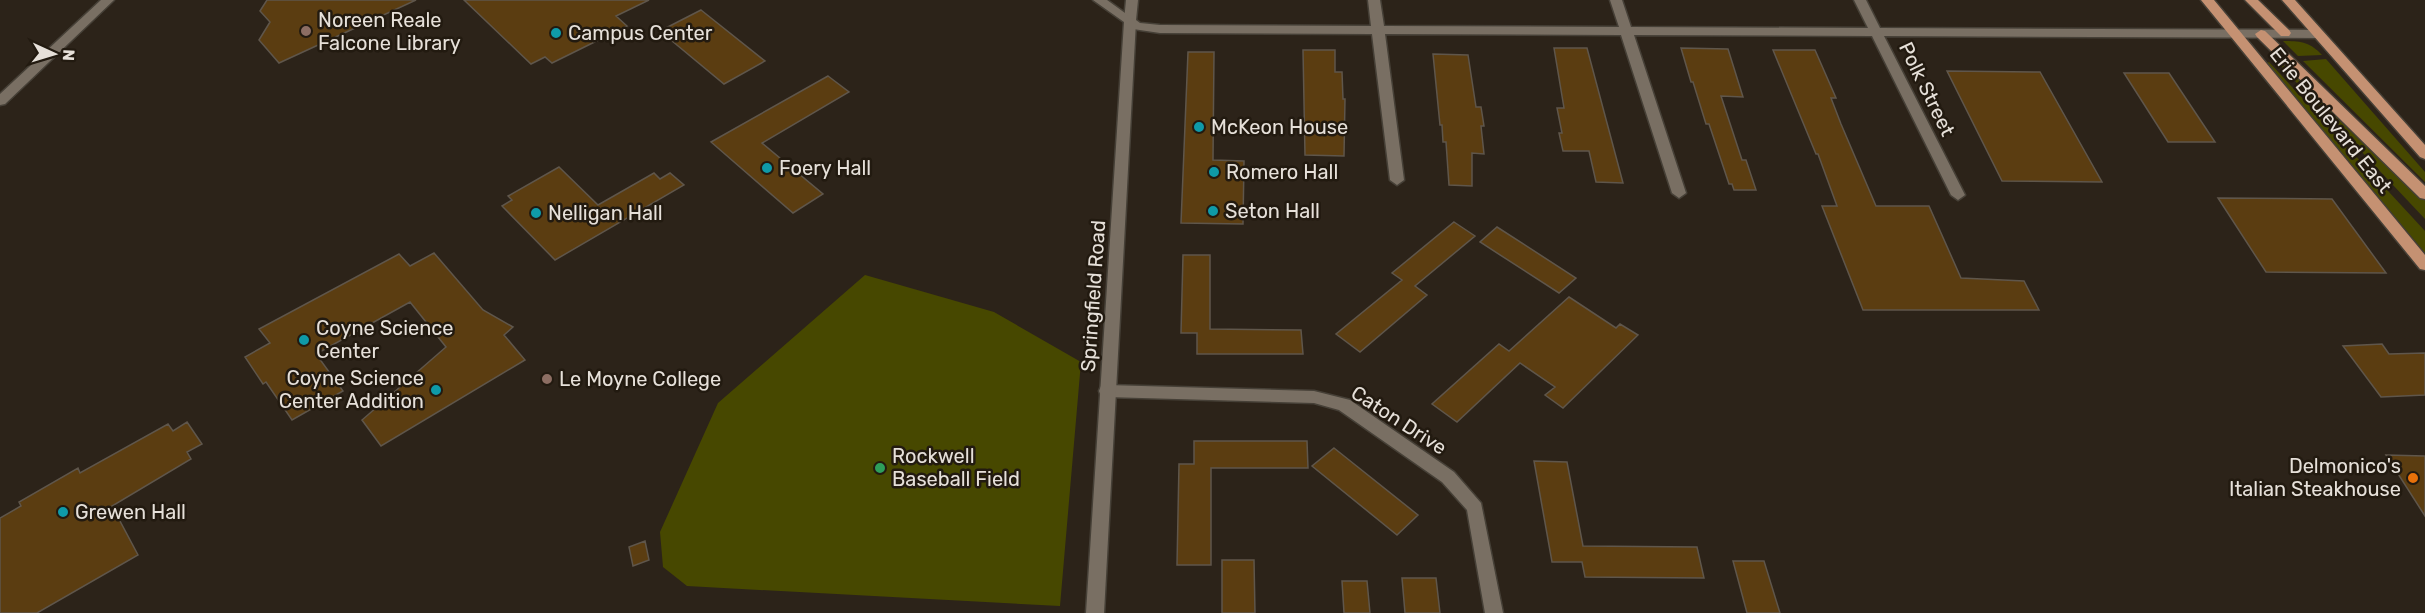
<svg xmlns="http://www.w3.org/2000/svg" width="2425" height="613" font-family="Rubik,sans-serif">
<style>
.green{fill:#474800}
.building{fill:#5b3d11;stroke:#5f564b;stroke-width:1.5}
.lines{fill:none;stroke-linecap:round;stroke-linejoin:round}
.minor-casing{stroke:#464037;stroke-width:3}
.tertiary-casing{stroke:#464037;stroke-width:3}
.primary-casing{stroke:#464037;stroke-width:3}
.minor{fill:#796f63;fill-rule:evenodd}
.tertiary{fill:#796f63;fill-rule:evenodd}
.primary{fill:#c59172;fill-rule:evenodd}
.education-dot{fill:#8d6e63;stroke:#221a10;stroke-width:2}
.culture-dot{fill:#0f9aa8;stroke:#221a10;stroke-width:2}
.leisure-dot{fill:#2e9e5b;stroke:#221a10;stroke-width:2}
.food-dot{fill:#e8710a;stroke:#221a10;stroke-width:2}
.labels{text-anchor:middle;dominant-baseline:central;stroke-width:5;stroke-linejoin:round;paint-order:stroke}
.poi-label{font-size:20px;fill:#e6e0d9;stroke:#221a10;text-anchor:start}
.street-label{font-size:20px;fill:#e6e0d9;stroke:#221a10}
</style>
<rect width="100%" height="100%" fill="#2c2319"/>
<path class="green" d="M2283,41C2301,41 2310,42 2322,55L2298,56Z
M2326,59L2425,172V182L2303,61Z
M2269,62L2425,231V253L2267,63Z
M2277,62H2288L2425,200V219Z
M865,275L994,312L1081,362L1060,606L687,586L663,567L660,532L718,403Z"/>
<path class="building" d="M267,0H416L279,63L259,40L270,22L260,11Z
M464,0H649L616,16L627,26L552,63L545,57L531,64Z
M701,10L765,61L724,84L660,31Z
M1554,48H1587L1623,183L1596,182L1589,151H1563L1559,133H1562L1557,108H1564Z
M1681,48L1728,49L1743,97L1721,96L1742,160H1746L1756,190H1734L1732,184H1729L1709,124H1706L1693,82H1691Z
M1303,50H1335V72H1342L1343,99H1345L1344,156L1305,155Z
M1773,50H1815L1836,98H1831L1841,124L1876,206H1929L1961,278L2024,281L2039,310H1863L1822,206H1837L1818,154H1816Z
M1188,52H1214L1213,160L1244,161L1243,224L1181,223Z
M1433,54L1468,55L1476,107H1481L1484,126H1481L1484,154L1472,153V186L1449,185L1446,142H1443L1442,125H1440Z
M1947,71L2040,72L2102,182L2002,181Z
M2124,73H2169L2215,142H2168Z
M828,76L849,92L762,143L823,194L793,213L711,142Z
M559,167L598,205L654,173L660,179L670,173L684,185L555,260L502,206L512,200L508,196Z
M2218,198L2332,199L2386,273L2266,272Z
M1454,222L1475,236L1415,286L1427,295L1360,352L1336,334L1402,280L1392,273Z
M1497,227L1576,278L1559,293L1480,242Z
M434,253L483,310L513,327L504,335L525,360L381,446L362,420L446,347L410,302L316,354L343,391L292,420L266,382L263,384L245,357L270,343L259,329L399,254L410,266Z
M1183,255H1210V329L1301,330L1303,354H1197V333H1181Z
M1569,297L1616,328L1620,324L1638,335L1563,408L1545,395L1555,387L1520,363L1457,422L1432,404L1499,344L1509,351Z
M2382,344L2389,354L2425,353V395L2381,397L2343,346Z
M187,422L202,444L187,452L191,459L112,506L138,555L37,613H0V518L21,506L19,502L78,468L80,473L168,424L173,431Z
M1194,441H1307L1308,468H1211V565H1177L1179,464H1194Z
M1334,448L1418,515L1397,535L1312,466Z
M2386,455L2425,456V516Z
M1534,461L1567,462L1583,546L1697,547L1704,578L1585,577L1582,562H1552Z
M645,541L649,560L633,566L629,547Z
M1222,560H1254L1255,613H1222Z
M1733,561H1764L1780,613H1747Z
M1402,578H1436L1440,613H1405Z
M1342,581H1367L1370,613H1344Z"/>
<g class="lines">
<defs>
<path id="minor" d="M101,0H114L5,104L0,105V94Z
M1126,0H1138L1136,20L1140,23L1160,25L1371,26L1368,0H1380L1384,26L1619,27L1610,0H1622L1631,27L1868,28L1854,0H1866L1880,28L2319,30L2325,34L2319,38L1884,36L1965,195L1958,200L1951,195L1872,36L1634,35L1686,193L1679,198L1672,193L1621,35L1385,34L1404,180L1397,185L1390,180L1372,34L1160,33L1133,29L1124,21Z
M1107,385L1314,391L1350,400L1454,472L1481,503L1503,613H1485L1467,510L1442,482L1339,410L1314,403L1107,397L1101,396L1099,391L1101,386Z"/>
<path id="tertiary" d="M1093,0H1107L1136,21L1104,613H1086L1124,22Z"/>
<path id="primary" d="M2201,0H2214L2425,255V270L2420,269Z
M2245,0H2258L2289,30L2291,33L2289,36H2281Z
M2282,0H2295L2425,145V159L2420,157Z
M2261,30L2265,31L2425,186V199L2420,198L2257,37L2255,34Z"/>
</defs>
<use href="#minor" class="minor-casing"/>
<use href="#tertiary" class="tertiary-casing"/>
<use href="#primary" class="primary-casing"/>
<use href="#minor" class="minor"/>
<use href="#tertiary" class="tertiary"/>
<use href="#primary" class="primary"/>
</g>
<g class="education-dot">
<circle cx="306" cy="31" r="6"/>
<circle cx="547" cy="379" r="6"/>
</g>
<g class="culture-dot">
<circle cx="556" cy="33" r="6"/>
<circle cx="1199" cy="127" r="6"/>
<circle cx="767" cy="168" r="6"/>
<circle cx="1214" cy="172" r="6"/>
<circle cx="1213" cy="211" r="6"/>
<circle cx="536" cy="213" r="6"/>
<circle cx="304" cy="340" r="6"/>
<circle cx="436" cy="390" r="6"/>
<circle cx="63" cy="512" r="6"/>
</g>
<circle class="leisure-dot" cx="880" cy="468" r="6"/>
<circle class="food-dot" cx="2413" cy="478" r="6"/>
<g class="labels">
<g class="poi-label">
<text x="318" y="20">Noreen Reale<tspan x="318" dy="23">Falcone Library</tspan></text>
<text x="568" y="33">Campus Center</text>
<text x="1211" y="127">McKeon House</text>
<text x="779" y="168">Foery Hall</text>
<text x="1226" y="172">Romero Hall</text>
<text x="1225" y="211">Seton Hall</text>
<text x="548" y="213">Nelligan Hall</text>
<text x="316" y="328">Coyne Science<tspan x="316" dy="23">Center</tspan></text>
<text x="424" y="378" text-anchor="end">Coyne Science<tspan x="424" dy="23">Center Addition</tspan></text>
<text x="559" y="379">Le Moyne College</text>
<text x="892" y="456">Rockwell<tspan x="892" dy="23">Baseball Field</tspan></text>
<text x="2401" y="466" text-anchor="end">Delmonico's<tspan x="2401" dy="23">Italian Steakhouse</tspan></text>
<text x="75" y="512">Grewen Hall</text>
</g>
<g class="street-label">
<text transform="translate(1927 89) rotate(64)">Polk Street</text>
<text transform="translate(2331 120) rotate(51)">Erie Boulevard East</text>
<text transform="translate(1093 296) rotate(-86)">Springfield Road</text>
<text transform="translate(1399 420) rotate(33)">Caton Drive</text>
</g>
</g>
<g transform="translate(54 54) rotate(94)" stroke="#221a10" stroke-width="4.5" paint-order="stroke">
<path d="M0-4.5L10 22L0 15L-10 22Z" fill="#e6e0d9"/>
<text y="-9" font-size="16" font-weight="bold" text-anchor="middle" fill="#e6e0d9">N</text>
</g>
</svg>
